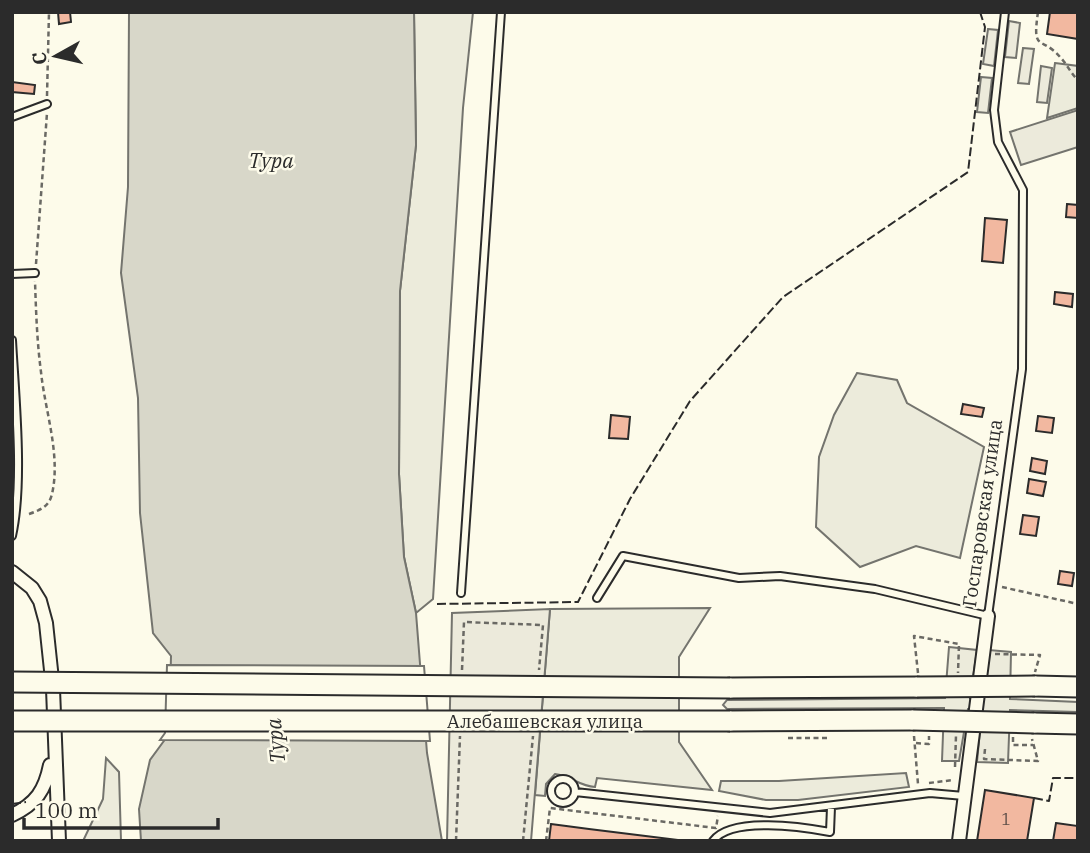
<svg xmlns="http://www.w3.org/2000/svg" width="1090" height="853" font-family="'IBM Plex Serif',serif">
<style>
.green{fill:#ecebdb;stroke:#74746e;stroke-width:2}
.parking{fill:#eceadb;stroke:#74746e;stroke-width:2}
.water{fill:#d8d7c9;stroke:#74746e;stroke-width:2}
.pier{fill:#fdfbea;stroke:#74746e;stroke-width:2}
.building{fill:#f2b8a0;stroke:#2b2b2b;stroke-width:2}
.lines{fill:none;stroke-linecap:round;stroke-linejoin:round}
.lane-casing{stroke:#2b2b2b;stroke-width:10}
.street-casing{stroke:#2b2b2b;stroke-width:16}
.primary-casing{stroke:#2b2b2b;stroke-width:23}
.path{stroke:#6a6964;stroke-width:2.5;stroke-dasharray:5 3.5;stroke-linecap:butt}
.lane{stroke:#fdfbea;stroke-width:6}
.street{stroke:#fdfbea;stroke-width:12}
.primary{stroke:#fdfbea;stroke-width:19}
.primary-bridge-casing{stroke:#2b2b2b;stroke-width:23;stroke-linecap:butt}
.primary-bridge{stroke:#fdfbea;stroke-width:19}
.fence{stroke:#2b2b2b;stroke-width:2;stroke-dasharray:9 3.5;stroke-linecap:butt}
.labels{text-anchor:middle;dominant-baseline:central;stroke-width:5;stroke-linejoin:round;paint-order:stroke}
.number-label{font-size:16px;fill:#5d4e48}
.street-label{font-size:19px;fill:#2b2b2b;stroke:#fdfbea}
.water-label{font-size:21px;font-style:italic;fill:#2b2b2b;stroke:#fdfbea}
</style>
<rect width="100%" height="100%" fill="#fdfbea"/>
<path class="green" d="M414,12H473L463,108L433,599L416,613L404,557L399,474L400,291L416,145Z
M1055,63L1078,66V108L1047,118Z
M857,373L897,380L907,403L984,447L960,558L916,546L860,567L816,527L819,457L834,415Z
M710,608L679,657V742L712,790L597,778L595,787C579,786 571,776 555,774L546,784L545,796L535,795L550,609Z
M949,647L977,650L970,698L984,699L989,650L1011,652L1010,699L1078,702V712L1010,710L1008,763L977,762L982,709H968L959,761H942L944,708L727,709L723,705L727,700L945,698Z
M106,758L119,772L121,841H83L103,799Z
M906,773L909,787L798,800H766L719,791L721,781H779Z"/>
<path class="parking" d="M1009,21L1020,23L1016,58L1005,57Z
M988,29L998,30L994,66L983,64Z
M1023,48L1034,49L1029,84L1018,83Z
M1041,66L1052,68L1047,103L1037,102Z
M981,77L992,78L988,113L977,112Z
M1078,110V147L1021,165L1010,132Z
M550,609L531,841H447L452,613Z"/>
<path class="water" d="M129,12H414L416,145L400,291L399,474L404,557L416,613L427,753L442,841H141L139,809L150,760L169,734L171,656L153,633L140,513L138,398L121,273L128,187Z"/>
<path class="pier" d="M167,665L424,666L430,741L160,740L165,733Z"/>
<path class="building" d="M58,12H70L71,22L59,24Z
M1050,12H1078V39L1047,34Z
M12,82L35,85L34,94L12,92Z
M1067,204L1078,205V218L1066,217Z
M985,218L1007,220L1003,263L982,261Z
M1055,292L1073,294L1072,307L1054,304Z
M963,404L984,408L982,417L961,414Z
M611,415L630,417L628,439L609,438Z
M1038,416L1054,418L1052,433L1036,431Z
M1032,458L1047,461L1045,474L1030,471Z
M1029,479L1046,482L1043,496L1027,493Z
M1023,515L1039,517L1036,536L1020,534Z
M1060,571L1074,573L1072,586L1058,584Z
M985,790L1034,798L1027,841H977Z
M1056,823L1078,826V841H1053Z
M551,824L589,829L686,841H549Z"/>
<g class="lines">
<defs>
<path id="lane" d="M12,117L47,104
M12,274L35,273
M12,340C15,396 24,482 12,536
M461,593L501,12
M597,598L623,556L739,578L780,576L875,589L988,616L1022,369L1023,190L998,142L994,110L1005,12
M551 791a12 12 0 1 1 24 0a12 12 0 1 1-24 0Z
M575,792L770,813L930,793L964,796
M713,841C731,816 803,827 830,832L831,807"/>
<path id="street" d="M12,572L32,588L40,601L46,623L53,689L59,841
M12,815C36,804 45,790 50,765
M959,841L988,616"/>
<path id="primary" d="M1035,686L1078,687
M730,688L917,687
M730,721L913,720
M1034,723L1078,724"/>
</defs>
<use href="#lane" class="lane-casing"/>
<use href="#street" class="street-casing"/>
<use href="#primary" class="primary-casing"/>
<path class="path" d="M1038,12C1032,53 1041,35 1060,57C1067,64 1071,74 1078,80
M47,96L49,12
M36,264L47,113
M29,514C40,510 49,507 52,494C61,455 45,411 41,372C37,342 36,311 35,281
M1002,587L1078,604
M995,654L1040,655L1035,672
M462,670L464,622L543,625L539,670
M918,673L914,636L959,644L958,673
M914,736L918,784
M1013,737V745H1033
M788,738H830
M916,743L929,744V736
M985,749L984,759L1038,761L1032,739
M955,767L956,735
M929,783L953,780
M456,841L460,736
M523,841L533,736
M546,841L550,808L716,828L718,816"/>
<use href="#lane" class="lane"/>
<use href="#street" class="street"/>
<use href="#primary" class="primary"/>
<defs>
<path id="primary-bridge" d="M12,682L730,688
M917,687L1035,686
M913,720L1034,723
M12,721H730"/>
</defs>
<use href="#primary-bridge" class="primary-bridge-casing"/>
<use href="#primary-bridge" class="primary-bridge"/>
<path class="fence" d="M437,604L578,602L630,499L690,401L783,297L968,172L985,27L980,12
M1034,798L1049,801L1053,778H1078
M12,804L26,802"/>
</g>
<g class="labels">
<g class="number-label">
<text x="1006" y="819">1</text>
</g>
<g class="street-label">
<text transform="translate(982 513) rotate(-82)">Госпаровская улица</text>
<text x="545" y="721">Алебашевская улица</text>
</g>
<g class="water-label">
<text x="271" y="160">Тура</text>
<text transform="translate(275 741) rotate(-96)">Тура</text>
</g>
</g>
<rect width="1090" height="853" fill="none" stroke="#2b2b2b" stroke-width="28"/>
<g transform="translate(56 56) rotate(262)" stroke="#fdfbea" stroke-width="5" paint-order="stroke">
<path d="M0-5L12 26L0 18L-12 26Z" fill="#2b2b2b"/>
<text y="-10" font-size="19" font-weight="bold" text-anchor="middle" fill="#2b2b2b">С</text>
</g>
<path d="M24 818v10h194v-10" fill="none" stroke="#2b2b2b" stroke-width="3.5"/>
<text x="35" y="818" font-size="21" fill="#2b2b2b" stroke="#fdfbea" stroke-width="5" paint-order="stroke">100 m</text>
</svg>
